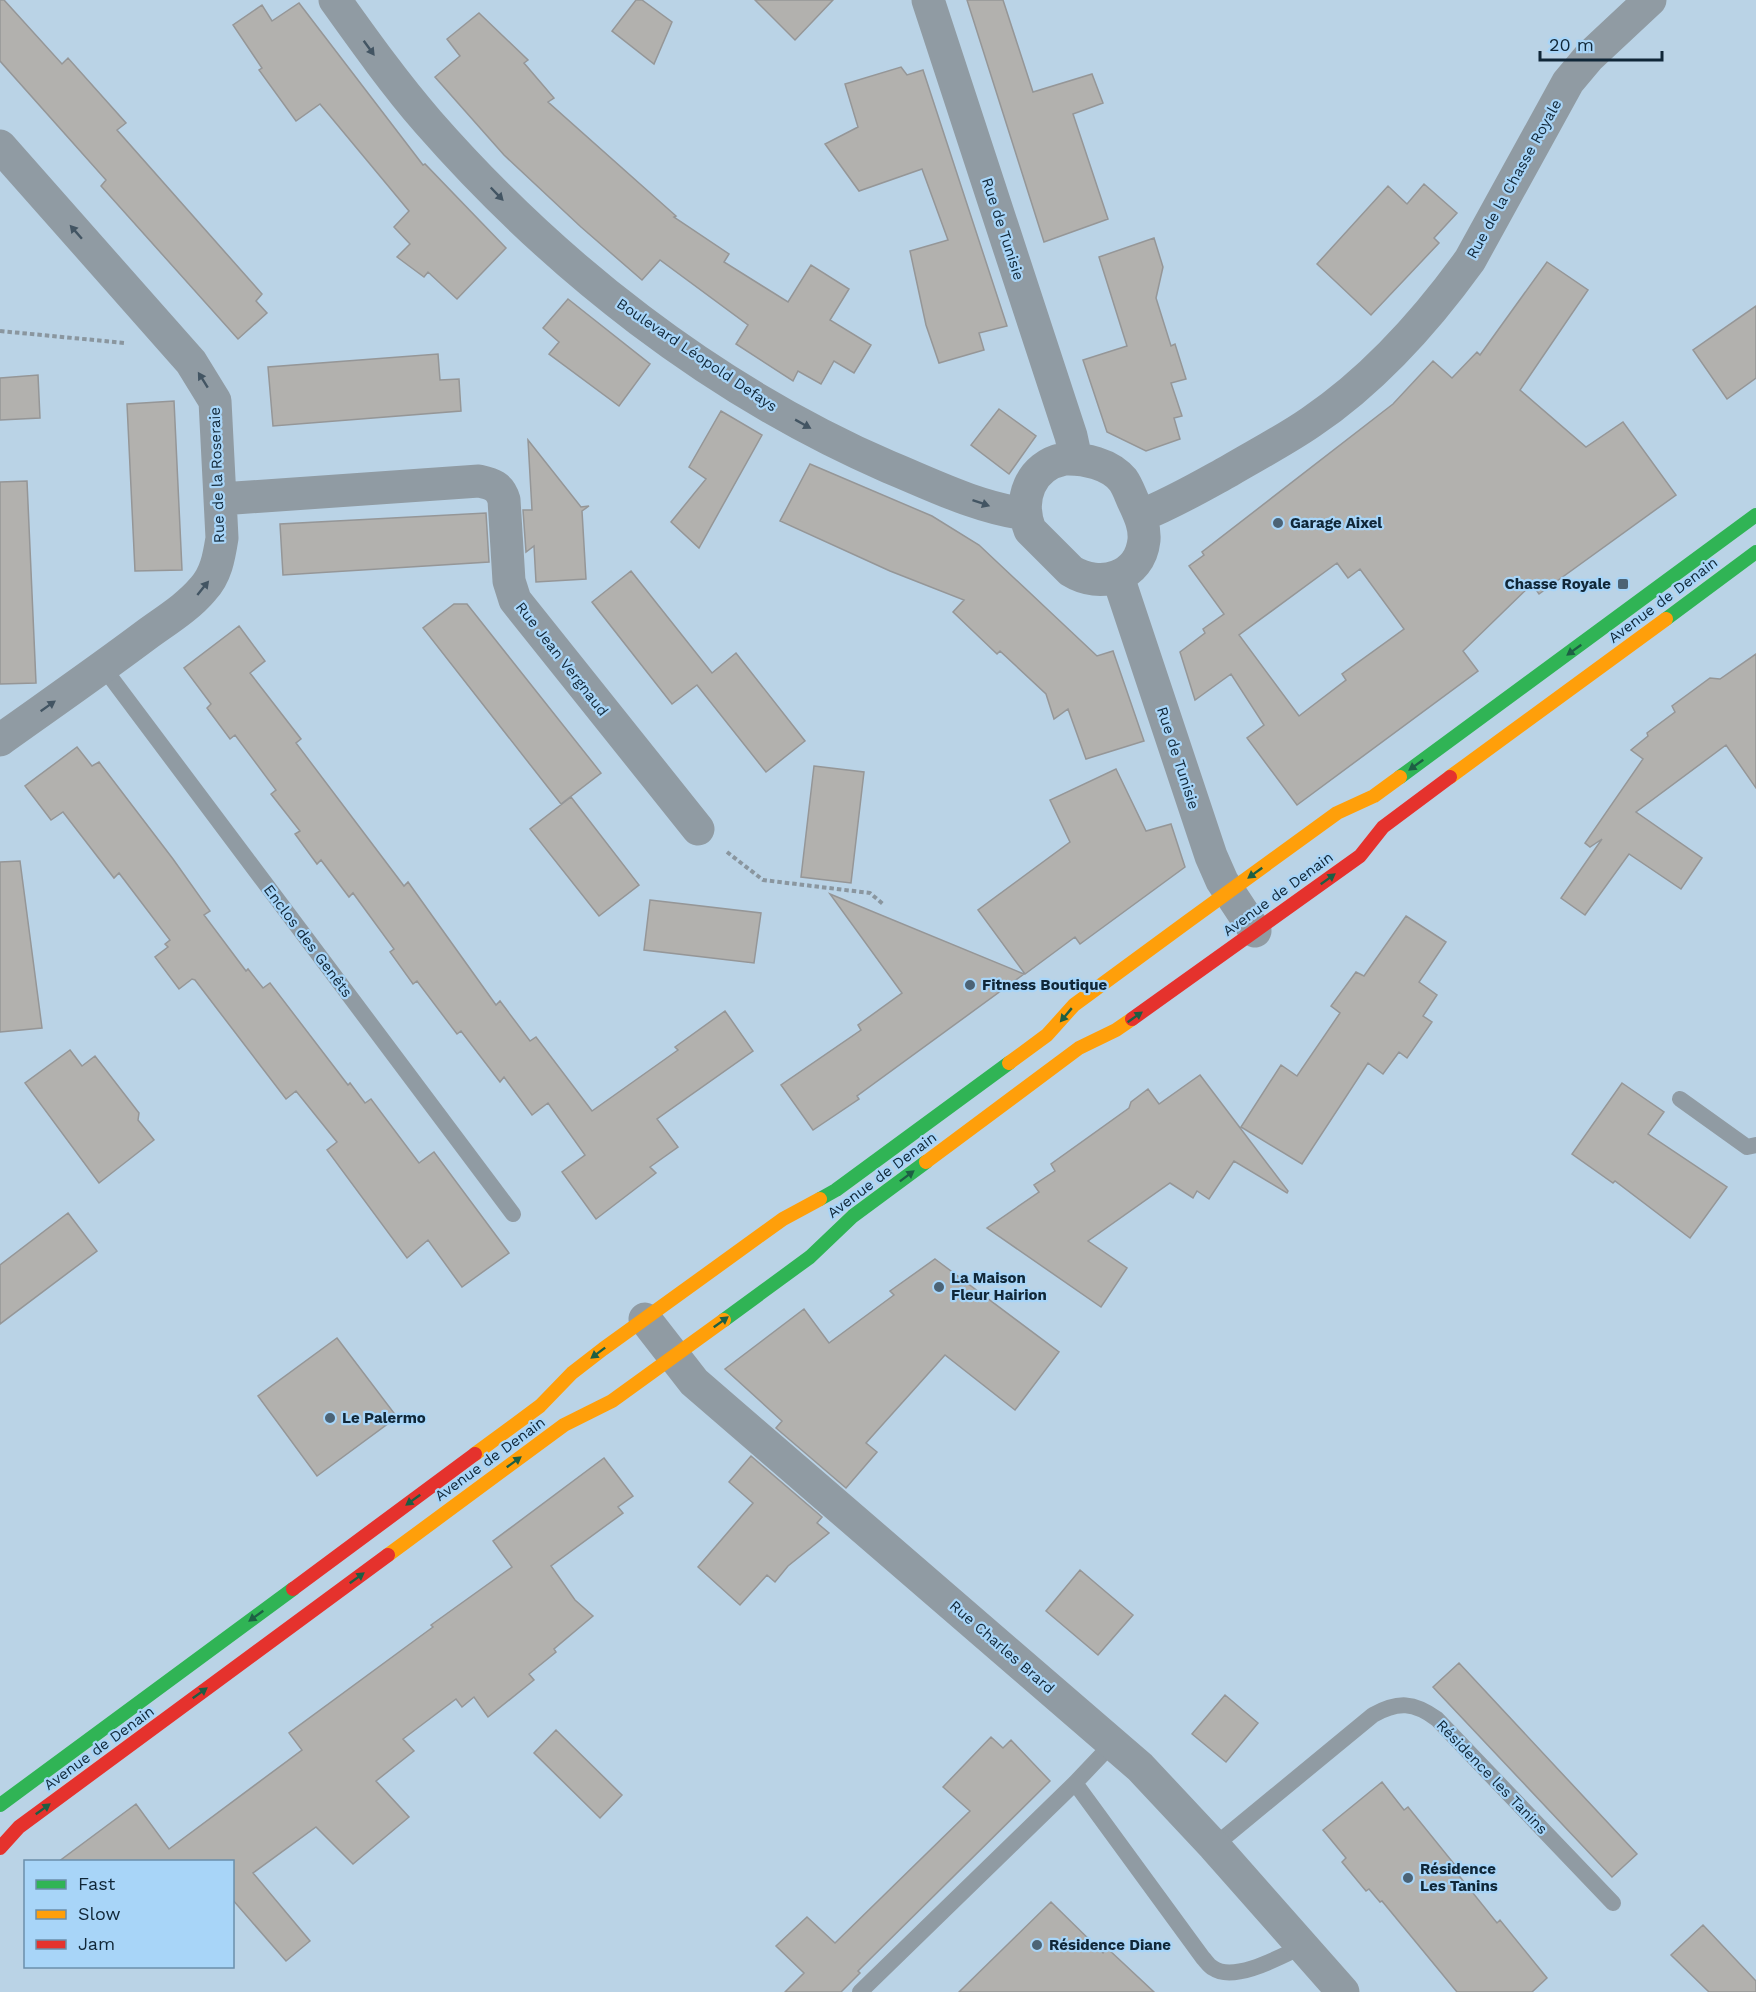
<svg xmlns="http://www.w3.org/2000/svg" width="1756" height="1992" font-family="'Work Sans',sans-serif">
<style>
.building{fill:#b2b1ae;stroke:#959697;stroke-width:1.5;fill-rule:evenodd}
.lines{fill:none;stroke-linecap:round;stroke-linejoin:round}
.path{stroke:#8a969f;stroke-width:4;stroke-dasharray:4.5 3;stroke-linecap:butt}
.lane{stroke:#909ba3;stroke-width:16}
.street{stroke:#909ba3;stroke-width:33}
.fast{stroke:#30b455;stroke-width:14}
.slow{stroke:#ff9f0a;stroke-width:14}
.jam{stroke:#e5322d;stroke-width:14}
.oneway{fill:#435563}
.oneway2{fill:#1d5f44}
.poi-dot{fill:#4c6375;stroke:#a8d5f8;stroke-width:2}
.labels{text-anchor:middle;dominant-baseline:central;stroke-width:4.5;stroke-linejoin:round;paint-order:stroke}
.street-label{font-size:15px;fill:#102738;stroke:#a8d5f8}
.poi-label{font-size:15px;font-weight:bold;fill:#102738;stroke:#a8d5f8;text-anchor:start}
</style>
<rect width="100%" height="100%" fill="#bad3e6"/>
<path class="building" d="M0,0H4L62,64L68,58L126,123L117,130L262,294L256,301L267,313L238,339L101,186L106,180L0,61Z
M636,0H642L672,22L654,64L612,31Z
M755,0H833L795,40Z
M967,0H1003L1033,92L1092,74L1103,103L1073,114L1108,219L1044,242Z
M299,3L423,165L425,164L506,248L457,299L428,272L424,277L397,257L410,244L394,227L409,211L320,104L296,121L259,70L262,68L233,25L262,5L272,21Z
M479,13L528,60L524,63L554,98L548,102L676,216L674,217L729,254L724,262L788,302L811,265L849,289L830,320L871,345L854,373L834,361L821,384L798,371L793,381L736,344L748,325L660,260L642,280L581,227L504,155L435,77L460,56L447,39Z
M901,67L907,75L923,70L1007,326L979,333L984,350L939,363L926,325L910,251L948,240L922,169L859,191L825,144L858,127L845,84Z
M1424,184L1457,213L1434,238L1439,243L1371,315L1317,264L1388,186L1407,204Z
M1154,238L1163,267L1156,298L1171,346L1175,344L1186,379L1171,383L1182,416L1174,418L1180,439L1146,451L1107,432L1083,360L1127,346L1099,257Z
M1547,262L1588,290L1520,390L1586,447L1623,422L1676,495L1539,594L1532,584L1463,651L1478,671L1297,805L1247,738L1264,725L1231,674L1195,700L1180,652L1205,633L1203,629L1224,614L1189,566L1204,555L1202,552L1393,404L1433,361L1452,378L1477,352L1480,355ZM1337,563L1348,578L1360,569L1404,629L1342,674L1346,680L1299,716L1239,635Z
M568,299L650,364L619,406L549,354L559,342L543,328Z
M1756,306V378L1727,399L1693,350Z
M438,354L440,380L459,379L461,411L273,426L268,367Z
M38,375L40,418L0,420V378Z
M174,401L182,570L135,571L127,404Z
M999,409L1036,436L1009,474L971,445Z
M721,411L762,435L699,548L671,522L706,479L689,467Z
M528,440L581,507L589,506L582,511L586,579L536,582L534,546L526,552L523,510H532Z
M810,464L932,516L979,545L1097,656L1113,651L1144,741L1086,759L1068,709L1054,719L1046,694L1000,651L997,654L953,612L964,600L890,571L780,521Z
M27,481L36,683L0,684V482Z
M486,513L489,562L283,575L280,524Z
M631,571L712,673L736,653L805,741L766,772L697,685L672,704L592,602Z
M454,604H467L601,773L561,804L423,628Z
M239,626L265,661L250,673L301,739L296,743L404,886L408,882L496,1005L500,1001L530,1041L536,1037L592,1111L678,1050L675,1047L725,1011L753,1051L657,1119L678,1147L650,1167L656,1173L596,1219L562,1172L585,1155L548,1103L532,1115L504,1077L500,1082L461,1031L457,1034L417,981L413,984L390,952L394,949L353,893L349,897L321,860L317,864L295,834L300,831L271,794L276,790L235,735L230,739L207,708L211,704L184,668Z
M1756,654V788L1726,745L1636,812L1702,858L1681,889L1629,854L1585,915L1561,898L1602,839L1590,847L1585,843L1643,759L1631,750L1648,736L1647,733L1675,712L1672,706L1710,678L1720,679Z
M77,747L92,766L99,762L173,859L210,911L204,915L246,971L248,969L263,988L270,983L348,1085L350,1083L365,1103L371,1099L419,1163L434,1152L509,1253L462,1287L428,1240L407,1258L327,1150L337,1142L296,1091L286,1099L195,980L192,979L179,989L155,957L168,947L165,944L170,940L119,873L114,878L63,812L51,820L25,786Z
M814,766L864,772L851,883L801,877Z
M1116,769L1146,831L1171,824L1185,867L1080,944L1075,937L1025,974L978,910L1070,842L1050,800Z
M571,797L639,885L599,916L530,829Z
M20,861L42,1028L0,1032V862Z
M830,894L1024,974L857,1096L859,1099L813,1130L781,1085L861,1030L858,1025L902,993Z
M650,900L761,913L754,963L644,950Z
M1406,916L1446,942L1419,982L1437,995L1423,1016L1432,1022L1407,1058L1399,1052L1383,1074L1368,1063L1302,1164L1241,1127L1281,1065L1297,1076L1340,1013L1331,1006L1356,972L1364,976Z
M70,1050L82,1066L95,1056L139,1113L138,1120L154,1140L99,1183L25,1083Z
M1200,1075L1288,1191L1287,1193L1234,1161L1209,1199L1197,1191L1193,1198L1170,1183L1088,1241L1127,1268L1101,1307L987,1228L1039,1192L1034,1185L1055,1171L1051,1164L1129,1108L1131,1102L1148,1089L1159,1104Z
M1622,1083L1664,1112L1648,1134L1727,1187L1690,1238L1615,1181L1613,1183L1572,1154Z
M68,1213L97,1251L0,1324V1265Z
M935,1259L1059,1352L1015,1410L945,1355L866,1443L877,1452L846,1488L776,1428L782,1421L725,1369L804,1309L829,1343L894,1295L890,1291Z
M337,1338L397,1417L317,1476L258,1396Z
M751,1456L822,1517L817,1523L829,1533L788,1566L775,1582L767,1575L740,1605L698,1567L753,1503L729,1482Z
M604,1458L633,1496L618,1507L623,1513L551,1566L575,1600L593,1616L554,1649L556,1652L529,1674L534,1680L488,1717L474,1697L462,1707L456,1699L403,1739L414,1751L376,1781L409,1817L353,1864L316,1827L253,1873L310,1941L286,1961L232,1899V1862H58L136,1804L169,1849L302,1750L289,1733L433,1627L431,1625L512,1567L493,1541Z
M1080,1570L1133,1615L1098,1655L1046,1611Z
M1459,1663L1637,1854L1612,1877L1433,1687Z
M1225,1695L1258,1723L1226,1762L1192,1734Z
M556,1730L622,1795L600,1818L534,1753Z
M991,1737L1003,1748L1011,1740L1050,1781L858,1971L860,1973L841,1992H785L804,1973L776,1946L807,1917L835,1943L970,1811L943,1787Z
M1382,1782L1404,1810L1408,1807L1455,1865L1452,1867L1497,1923L1500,1920L1547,1978L1532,1992H1457L1382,1901L1380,1902L1369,1889L1366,1891L1342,1862L1346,1858L1323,1830Z
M1051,1902L1103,1953L1107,1948L1154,1992H959Z
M1703,1925L1756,1981V1992H1709L1671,1955Z"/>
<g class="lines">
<path class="path" d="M0,331L125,343
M727,852L763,880L870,893L883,904"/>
<path class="lane" d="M103,667L513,1214
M1680,1099L1747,1147L1756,1145
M1075,1783L1203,1958C1206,1961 1209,1966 1213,1968C1234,1983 1282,1956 1303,1946
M1214,1846L1373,1715C1398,1701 1414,1702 1437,1719L1613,1903
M860,1992L1075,1783L1113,1743"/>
<path class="street" d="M335,0C365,42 395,84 428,122C555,267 712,390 889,467C933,485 978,508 1026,514
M928,0L1071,436L1076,459
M0,146L191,362L215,401L222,538C219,557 216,575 203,589C187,608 165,621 146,635C98,671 49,705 0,740
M1064,459C1084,458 1110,464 1123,480C1128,487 1131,497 1135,505C1140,516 1145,527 1144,540C1140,578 1100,589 1071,571L1030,530C1018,499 1030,466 1064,459Z
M221,499L479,481C492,484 500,486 504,500L509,581L515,600L698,829
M1140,516C1171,504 1200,487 1229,471C1256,455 1285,440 1311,422C1373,380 1426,321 1470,260L1568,82L1589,57L1650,0
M1118,577L1211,856L1222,881L1255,931
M645,1319L694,1382L1140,1767L1214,1846L1343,1992"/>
<path class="fast" d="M1666,619L1756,552
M1400,777L1756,515
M820,1199L836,1190L1009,1063
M724,1320L810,1257L853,1216L926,1162
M0,1805L293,1589"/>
<path class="slow" d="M1450,777L1666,619
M1009,1063L1047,1035L1074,1005L1187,922L1337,813L1374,796L1400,777
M926,1162L1079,1048L1116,1030L1132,1019
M475,1454L540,1406L572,1373L603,1349L783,1219L820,1199
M388,1555L564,1425L612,1401L724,1320"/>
<path class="jam" d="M1132,1019L1360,856L1383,827L1450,777
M293,1589L475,1454
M0,1848L19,1827L388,1555"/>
</g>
<defs><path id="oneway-solid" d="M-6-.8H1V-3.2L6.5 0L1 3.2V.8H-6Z" transform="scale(1.5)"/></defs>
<g class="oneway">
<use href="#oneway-solid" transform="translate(369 48) rotate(54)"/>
<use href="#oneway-solid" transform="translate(497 194) rotate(46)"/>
<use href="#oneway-solid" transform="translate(76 232) rotate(-131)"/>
<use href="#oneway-solid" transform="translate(203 380) rotate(-122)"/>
<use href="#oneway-solid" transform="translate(803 424) rotate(29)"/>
<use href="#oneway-solid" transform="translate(981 503) rotate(19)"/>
<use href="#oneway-solid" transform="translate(203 588) rotate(-51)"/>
<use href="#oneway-solid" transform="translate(48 706) rotate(-35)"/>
</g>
<g class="oneway2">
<use href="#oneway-solid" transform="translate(1574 650) rotate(144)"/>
<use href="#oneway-solid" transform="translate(1416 765) rotate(144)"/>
<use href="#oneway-solid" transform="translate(1255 873) rotate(144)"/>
<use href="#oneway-solid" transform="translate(1328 879) rotate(-36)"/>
<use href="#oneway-solid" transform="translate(1066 1015) rotate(130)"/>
<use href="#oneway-solid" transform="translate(1135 1017) rotate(-35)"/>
<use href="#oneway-solid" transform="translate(907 1176) rotate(-37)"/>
<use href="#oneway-solid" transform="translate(721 1322) rotate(-36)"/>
<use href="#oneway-solid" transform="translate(598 1353) rotate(143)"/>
<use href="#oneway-solid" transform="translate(514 1462) rotate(-36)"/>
<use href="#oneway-solid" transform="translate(413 1500) rotate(144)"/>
<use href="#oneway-solid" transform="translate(357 1578) rotate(-36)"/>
<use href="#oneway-solid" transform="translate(256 1616) rotate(144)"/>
<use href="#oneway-solid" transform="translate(200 1693) rotate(-36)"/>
<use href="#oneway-solid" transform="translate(43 1809) rotate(-36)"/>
</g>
<g class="poi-dot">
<circle cx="1278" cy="523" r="6"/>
<rect x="1617" y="578" width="12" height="12" rx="3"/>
<circle cx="970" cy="985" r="6"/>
<circle cx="939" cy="1287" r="6"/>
<circle cx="330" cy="1418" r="6"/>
<circle cx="1408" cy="1878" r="6"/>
<circle cx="1037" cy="1945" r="6"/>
</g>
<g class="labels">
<g class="street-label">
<text transform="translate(1514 179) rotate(-61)">Rue de la Chasse Royale</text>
<text transform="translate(1003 229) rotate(72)">Rue de Tunisie</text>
<text transform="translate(697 355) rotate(34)">Boulevard Léopold Defays</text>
<text transform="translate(217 475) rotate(-92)">Rue de la Roseraie</text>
<text transform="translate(1663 600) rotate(-37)">Avenue de Denain</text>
<text transform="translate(562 659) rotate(52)">Rue Jean Vergnaud</text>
<text transform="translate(1178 758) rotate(72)">Rue de Tunisie</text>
<text transform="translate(1278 894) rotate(-36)">Avenue de Denain</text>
<text transform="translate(308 941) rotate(53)">Enclos des Genêts</text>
<text transform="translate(882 1175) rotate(-37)">Avenue de Denain</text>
<text transform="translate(490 1459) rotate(-36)">Avenue de Denain</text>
<text transform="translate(1002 1647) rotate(41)">Rue Charles Brard</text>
<text transform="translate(99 1748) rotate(-36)">Avenue de Denain</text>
<text transform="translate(1492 1777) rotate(46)">Résidence les Tanins</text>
</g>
<g class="poi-label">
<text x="1290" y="523">Garage Aixel</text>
<text x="1611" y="584" text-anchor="end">Chasse Royale</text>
<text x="982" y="985">Fitness Boutique</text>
<text x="951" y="1278">La Maison<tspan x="951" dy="17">Fleur Hairion</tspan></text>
<text x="342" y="1418">Le Palermo</text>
<text x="1420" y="1869">Résidence<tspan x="1420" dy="17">Les Tanins</tspan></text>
<text x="1049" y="1945">Résidence Diane</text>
</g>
</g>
<rect x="24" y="1860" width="210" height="108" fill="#a8d5f8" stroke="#6b8fab" stroke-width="1.5"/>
<rect x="36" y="1880" width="30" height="9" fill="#30b455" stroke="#6b8fab" stroke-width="1.5"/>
<text x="78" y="1890" font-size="18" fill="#102738">Fast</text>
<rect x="36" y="1910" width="30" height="9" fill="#ff9f0a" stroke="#6b8fab" stroke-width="1.5"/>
<text x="78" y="1920" font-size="18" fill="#102738">Slow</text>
<rect x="36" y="1940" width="30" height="9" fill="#e5322d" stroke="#6b8fab" stroke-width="1.5"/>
<text x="78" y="1950" font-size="18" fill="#102738">Jam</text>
<path d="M1540 51v9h122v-9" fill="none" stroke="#102738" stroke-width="3"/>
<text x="1549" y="51" font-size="18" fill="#102738" stroke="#a8d5f8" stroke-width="4.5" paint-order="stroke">20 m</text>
</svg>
